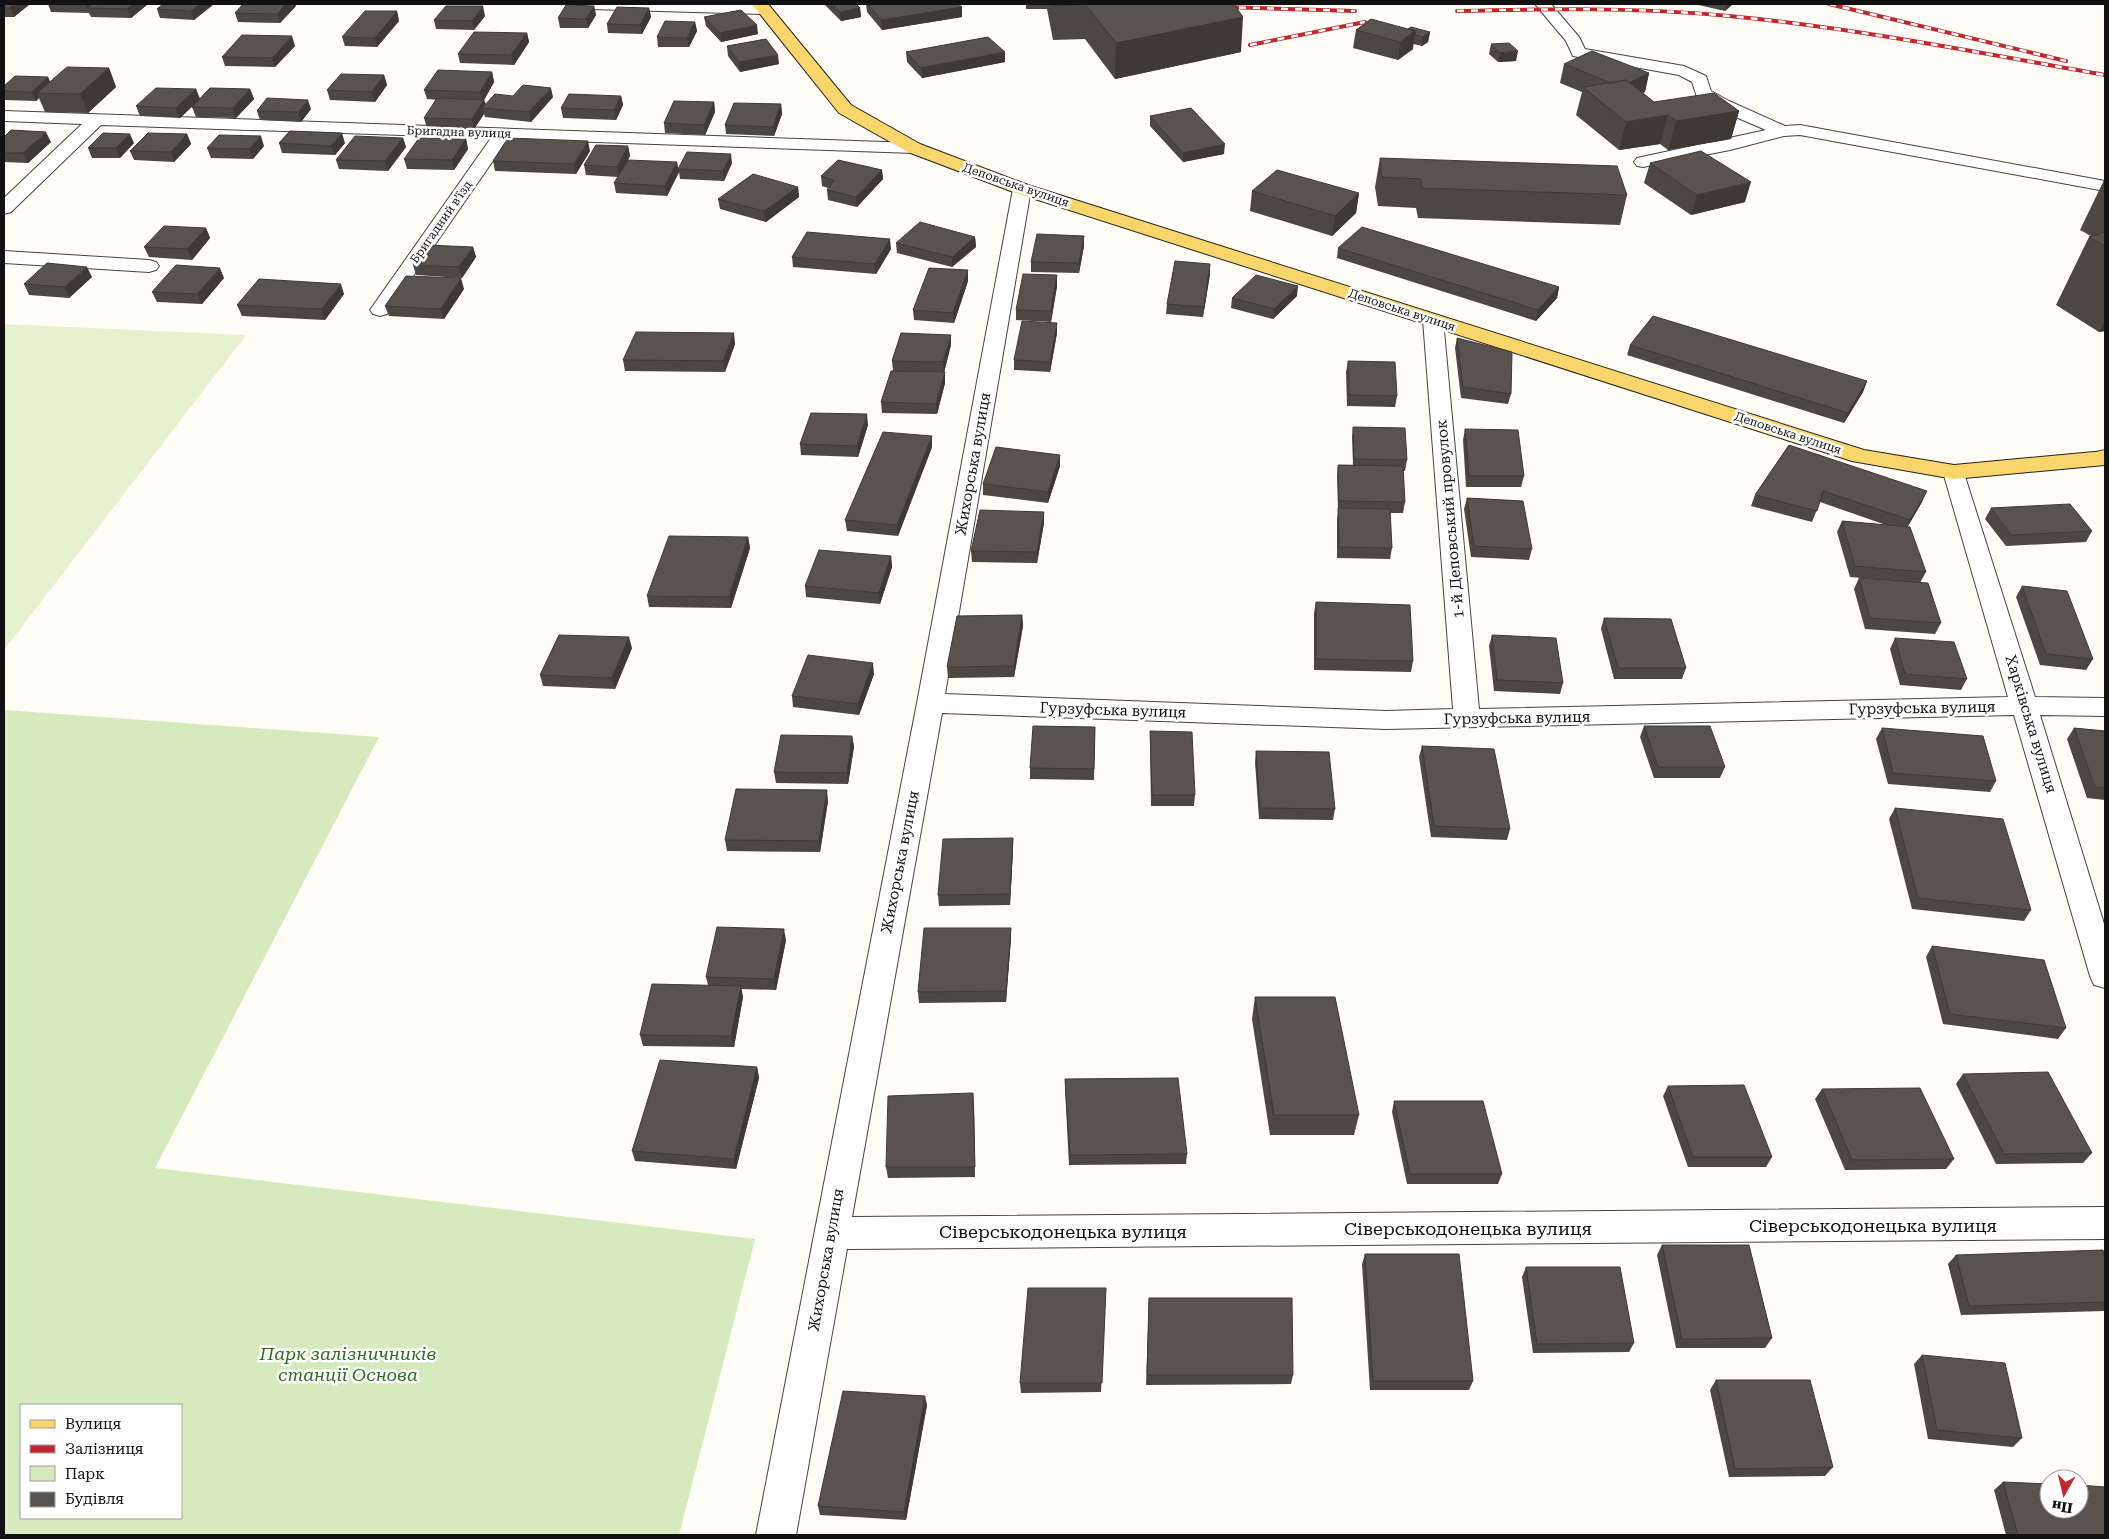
<svg xmlns="http://www.w3.org/2000/svg" width="2109" height="1539" font-family="'Roboto Serif',serif">
<style>
.green{fill:#d5ebbd;fill-rule:evenodd}
.pitch{fill:#e6f2cf}
.lines{fill:none;stroke-linecap:round;stroke-linejoin:round}
.minor-casing{stroke:#444;stroke-width:2}
.major-casing{stroke:#222;stroke-width:2}
.minor{fill:#fff;fill-rule:evenodd}
.major{fill:#f9d66b;fill-rule:evenodd}
.rail-casing{stroke:#c4262e;stroke-width:4}
.rail{stroke:#fff;stroke-width:2.5;stroke-dasharray:7;stroke-linecap:butt}
.wall{fill:#4d4742}
.shaded-wall{fill:#3f3936}
.building{fill:#5a524d;stroke:#3f3936}
.labels{text-anchor:middle;dominant-baseline:central;stroke-width:5;stroke-linejoin:round;paint-order:stroke}
.far-street-label{font-size:12px;fill:#111;stroke:#fff}
.street-label{font-size:15px;fill:#111;stroke:#fff}
.near-street-label{font-size:18px;fill:#111;stroke:#fff}
.near-park-label{font-size:18px;font-style:italic;fill:#2f6b1f;stroke:#fff}
</style>
<rect width="100%" height="100%" fill="#fffdf5"/>
<path class="green" d="M4,710L379,737L155,1168L755,1239L679,1535H4ZM21,1405H181V1518H21Z"/>
<path class="pitch" d="M4,324L246,335L4,650Z"/>
<g class="lines">
<defs>
<path id="minor" d="M582,4H763L771,9L763,14L590,9Z
M1535,4H1551L1579,37L1585,49L1684,66L1706,76L1711,91L1729,101L1785,126L1800,125L2105,181V191L1800,135L1784,136L1730,150L1643,167L1637,166L1634,162L1637,158L1766,130L1717,109L1697,97L1692,82L1679,75L1573,56L1566,41Z
M4,111L914,143L920,144L923,148L920,152L914,153L508,139L387,314L380,316L373,314L370,310L491,138L101,125L11,212L4,214V198L82,124L4,121Z
M1022,184L1028,185L1031,189L945,694L1386,711L1453,709L1423,320L1426,316L1433,314L1440,316L1443,320L1479,709L2008,697L1943,472L1946,467L1954,465L1962,467L2035,697L2105,698V716L2040,715L2105,927V988L2094,985L2090,976L2014,715L1386,729L942,713L852,1217L2105,1207V1239L847,1249L796,1535H756L917,703L1013,189L1016,185Z
M4,251L149,260L156,262L159,266L156,270L149,272L4,263Z
M2105,450V465L2097,463L2094,457L2097,452Z"/>
<path id="major" d="M752,4H768L851,105L920,144L1028,185L1864,450L1954,465L2105,451V465L1954,479L1852,461L1016,193L908,152L839,113Z"/>
</defs>
<use href="#minor" class="minor-casing"/>
<use href="#major" class="major-casing"/>
<use href="#minor" class="minor"/>
<use href="#major" class="major"/>
<defs>
<path id="rail" d="M1829,4L2066,61
M1225,7L1355,11
M1457,11C1547,9 1638,7 1729,16C1855,28 1980,53 2105,75
M1250,45L1365,22"/>
</defs>
<use href="#rail" class="rail-casing"/>
<use href="#rail" class="rail"/>
</g>
<path class="wall" d="M4,4H30L14,17H4Z
M48,4H148L131,18L91,17L89,13L51,12Z
M163,4H214L194,20L160,18L157,9Z
M824,4H856L860,8L861,17L841,21Z
M866,4H958L962,17L882,30L867,12Z
M1026,4H1234L1241,52L1115,79L1085,39L1053,40L1047,9H1026Z
M1694,4H1733L1725,11Z
M296,6L280,23L238,22L235,13Z
M594,6L596,15L588,28H560L558,18Z
M649,8L651,17L642,34L608,33L607,24Z
M397,11L399,21L377,47L345,46L342,37Z
M485,16L474,30L436,29L434,20Z
M704,17L758,34L721,42L706,26Z
M695,22L697,31L689,47H658L657,37Z
M1408,29L1430,32L1428,42L1422,46L1413,44V49L1398,60L1353,48L1356,30Z
M527,33L529,42L514,65L460,63L458,54Z
M1491,44L1516,61L1498,62L1489,54Z
M295,46L275,67L225,66L222,57Z
M727,46L779,64L740,72L728,56Z
M906,52H1005V62L922,78L907,62Z
M1564,64L1649,73L1645,92L1643,93L1654,102L1739,111L1731,139L1668,150L1660,144L1619,150L1576,115L1582,92L1560,83Z
M109,68L116,87L88,113L45,112L39,98L36,101L4,100V86L48,77L50,82Z
M492,72L494,82L484,100L486,104L513,96L553,97L531,122L485,117L484,114L474,129L427,128L424,118L437,100L427,99L424,90Z
M384,75L387,85L375,102L330,100L327,90Z
M196,89L200,99L250,89L254,99L236,118L196,117L192,107L197,102L180,118L140,116L136,106Z
M621,96L623,105L616,120L563,118L561,108Z
M714,102L715,112L705,135L665,133L664,123Z
M781,104L782,114L774,136L726,134L725,125Z
M311,109L301,122L260,120L257,111Z
M1150,116L1224,154L1183,162L1150,126Z
M187,134L191,144L174,162L134,160L130,151Z
M4,137L51,142L28,163L4,162Z
M403,138L406,147L388,171L339,169L336,160Z
M466,139L468,149L454,170L407,169L404,159Z
M134,143L120,158H92L88,148Z
M279,143H345L335,155L282,153Z
M264,146L253,159L211,158L207,148Z
M628,146L630,156L627,161L678,169L732,163L724,181L680,179L679,172L667,196L616,193L614,183L618,177L586,175L584,165Z
M590,151L576,174L495,171L493,161Z
M1380,158L1627,195L1620,225L1418,218L1416,208L1378,206L1375,187Z
M1650,163L1745,202L1691,215L1644,183Z
M882,170L883,179L857,207L828,200L827,190L828,188L822,186L821,176Z
M2105,178V331L2099,332L2056,305L2089,237L2091,236L2080,230Z
M798,187L799,197L766,222L720,209L718,199Z
M1252,191L1359,193L1356,213L1332,236L1250,211Z
M206,228L210,238L192,260L149,257L144,247Z
M1084,236V246L1079,273L1031,272V262Z
M975,237L976,247L952,267L897,253L896,243Z
M473,247L476,257L462,278L416,275L413,265Z
M1338,248L1559,287L1557,298L1536,321L1337,258Z
M891,249L876,274L793,267L792,257Z
M1210,264V274L1203,317L1166,314L1167,304Z
M1057,275V286L1051,322L1016,320V310Z
M92,277L69,298L29,295L24,284Z
M224,278L202,304L157,302L152,292Z
M968,281L954,323L914,320L913,310Z
M464,289L444,319L389,316L385,306Z
M344,294L325,320L242,316L237,305Z
M1297,296L1273,319L1231,308L1232,298Z
M1057,333L1050,372L1014,370V360Z
M1457,338L1511,394L1508,404L1461,398L1455,348Z
M735,344L725,372L625,371L623,360Z
M951,345L944,372L945,383L937,414L882,413L881,402L893,371L892,361Z
M1630,345L1867,381L1863,392L1844,423L1627,355Z
M1348,361L1397,396L1395,407L1347,406L1346,372Z
M868,425L858,457L801,455L800,444Z
M1353,427L1407,460L1405,471H1403L1405,502L1403,513H1390L1392,548L1390,559L1337,558V519L1338,512L1337,476L1338,465H1353L1352,437Z
M1465,429L1524,476L1521,487H1466L1463,440Z
M932,436V447L898,536L847,531L845,520Z
M1789,445L1922,502L1908,526L1926,572L1920,583L1850,577L1837,532L1842,521L1886,525L1820,502L1812,522L1751,506L1755,495Z
M1060,466L1048,503L983,495V484Z
M1467,498L1532,549L1529,560L1471,557L1464,509Z
M1991,508L2092,531L2086,542L2006,546L1985,519Z
M1044,512V523L1037,563L972,562L971,551Z
M748,537L750,548L731,608L649,607L647,596Z
M891,556L892,567L880,604L806,597L805,586Z
M1859,578L1941,623L1935,634L1865,629L1854,589Z
M2022,586L2093,659L2086,670L2040,665L2016,597Z
M1316,602L1413,661L1411,672L1314,670V613Z
M1022,615L1023,626L1014,677L948,678L947,667Z
M1604,618L1686,668L1682,679H1614L1601,629Z
M1492,635L1563,683L1560,694L1494,691L1489,646Z
M1895,638L1967,679L1961,690L1900,685L1890,649Z
M632,648L615,689L543,686L540,675Z
M874,674L859,715L793,707L792,696Z
M1644,726L1725,767L1720,778H1654L1640,737Z
M1095,727L1094,780L1030,779V768Z
M1882,728L1996,781L1990,792L1888,784L1876,739Z
M2074,728L2105,731V800L2087,798L2067,739Z
M1150,731L1195,795L1194,806H1151L1150,742Z
M852,736L854,747L848,784L776,783L774,772Z
M1422,746L1510,829L1507,840L1431,837L1419,757Z
M1256,751L1335,809L1333,820L1259,819L1255,762Z
M828,801L820,852L727,851L725,840Z
M1895,808L2031,910L2024,921L1912,909L1889,819Z
M1013,838V849L1010,905L939,906L938,895Z
M1011,928V938L1006,1002L919,1003L918,992Z
M786,940L776,990L741,989L743,997L734,1047L643,1046L640,1035L708,985L706,977Z
M1932,946L2066,1028L2058,1039L1943,1024L1926,957Z
M1255,997L1359,1115L1354,1135H1270L1252,1019Z
M757,1067L759,1078L736,1169L635,1161L632,1151Z
M1963,1074L2092,1153L2083,1163L1996,1164L1956,1084Z
M1065,1079L1187,1154L1186,1164L1069,1165L1065,1089Z
M1668,1086L1772,1157L1766,1167H1688L1663,1096Z
M1822,1089L1954,1159L1946,1169L1845,1170L1815,1099Z
M1394,1101L1502,1174L1498,1184H1407L1392,1112Z
M974,1104L975,1177L888,1178L886,1167Z
M1662,1245L1772,1338L1765,1348H1676L1657,1255Z
M1365,1254L1473,1381L1469,1390H1370L1362,1264Z
M1956,1255L2105,1258V1311L1961,1315L1948,1264Z
M1526,1267L1634,1343L1629,1352L1533,1353L1522,1277Z
M1106,1288L1101,1392L1021,1393L1020,1383Z
M1149,1298L1293,1375L1291,1384L1146,1385Z
M1922,1355L2022,1438L2013,1447L1928,1439L1914,1364Z
M1716,1380L1833,1467L1825,1476L1729,1477L1710,1390Z
M927,1405L906,1520L820,1515L818,1506Z
M2003,1482L2105,1535H2006L1994,1490Z"/>
<path class="shaded-wall" d="M15,4H30L14,17L10,8Z
M86,4H100L88,8Z
M134,4H148L131,18L127,9Z
M200,4H214L194,20L191,11Z
M286,4H295L296,6L280,23L277,14Z
M1727,4H1733L1725,11Z
M483,6L485,16L474,30L472,21Z
M594,6L596,15L588,28L586,19Z
M962,7V17L882,30L881,20Z
M649,8L651,17L642,34L640,25Z
M860,8L861,17L841,21L840,12Z
M397,11L399,21L377,47L375,38Z
M1243,17L1241,52L1115,79L1116,43Z
M695,22L697,31L689,47L687,38Z
M757,25L758,34L721,42L720,33Z
M1415,31L1413,49L1398,60L1400,42Z
M1430,32L1428,42L1422,46L1423,37Z
M527,33L529,42L514,65L511,55Z
M292,36L295,46L275,67L272,58Z
M1518,51L1516,61L1498,62L1500,53Z
M1005,52V62L922,78L921,68Z
M778,55L779,64L740,72L739,62Z
M109,68L116,87L88,113L80,94Z
M492,72L494,82L483,102L480,92Z
M1649,73L1645,92L1616,106L1621,87Z
M384,75L387,85L375,102L372,92Z
M48,77L52,87L37,93L39,98L36,101L32,92Z
M551,88L553,97L531,122L529,112Z
M196,89L200,99L180,118L176,108Z
M250,89L254,99L236,118L233,108Z
M621,96L623,105L616,120L614,110Z
M308,100L311,109L301,122L298,112Z
M484,100L486,108H482L484,114L474,129L472,119Z
M714,102L715,112L705,135L704,125Z
M781,104L782,114L774,136L773,127Z
M1739,111L1731,139L1668,150L1676,121Z
M1668,115L1660,144L1619,150L1626,122Z
M46,132L51,142L28,163L23,153Z
M342,133L345,143L335,155L331,146Z
M130,134L134,143L120,158L116,148Z
M187,134L191,144L174,162L171,152Z
M261,136L264,146L253,159L249,149Z
M403,138L406,147L388,171L385,161Z
M466,139L468,149L454,170L452,160Z
M588,141L590,151L576,174L574,164Z
M1225,144L1224,154L1183,162V153Z
M628,146L630,156L619,177L617,167Z
M731,154L732,163L724,181L723,171Z
M677,162L679,172L667,196L665,186Z
M882,170L883,179L857,207L856,197Z
M1751,182L1745,202L1691,215L1697,195Z
M798,187L799,197L766,222L764,211Z
M1359,193L1356,213L1332,236L1335,216Z
M206,228L210,238L192,260L187,249Z
M1084,236V246L1079,273V263Z
M975,237L976,247L952,267V257Z
M890,239L891,249L876,274L875,264Z
M473,247L476,257L462,278L459,267Z
M1210,264V274L1203,317L1204,307Z
M87,267L92,277L69,298L65,287Z
M220,268L224,278L202,304L197,294Z
M968,270V281L954,323L953,313Z
M1057,275V286L1051,322V311Z
M461,278L464,289L444,319L441,309Z
M341,284L344,294L325,320L322,309Z
M1298,286L1297,296L1273,319L1274,309Z
M1559,287L1557,298L1536,321L1538,310Z
M2105,321V331L2099,332Z
M1057,323V333L1050,372V362Z
M734,333L735,344L725,372L723,361Z
M951,335V345L944,373L943,362Z
M945,372V383L937,414L936,404Z
M1867,381L1863,392L1844,423L1848,413Z
M867,414L868,425L858,457L857,446Z
M932,436V447L898,536L897,525Z
M1060,455V466L1048,503V492Z
M1927,491L1922,502L1905,531L1910,520Z
M1044,512V523L1037,563V552Z
M748,537L750,548L731,608L729,597Z
M891,556L892,567L880,604L879,593Z
M1022,615L1023,626L1014,677V666Z
M629,637L632,648L615,689L612,678Z
M873,663L874,674L859,715L858,704Z
M852,736L854,747L848,784L847,773Z
M827,790L828,801L820,852L819,841Z
M1013,838V849L1010,905V894Z
M1011,928V938L1006,1002V991Z
M784,929L786,940L776,990L774,979Z
M741,986L743,997L734,1047L731,1036Z
M757,1067L759,1078L736,1169L734,1159Z
M973,1093L974,1104L975,1177V1167Z
M925,1396L927,1405L906,1520L904,1512Z"/>
<path class="building" d="M4,4H15L10,8H4Z
M92,4H134L127,9L87,8Z
M163,4H200L191,11L157,9Z
M243,4H286L277,14L235,13Z
M832,4H856L860,8L840,12Z
M868,4H958L962,7L881,20Z
M1053,4H1234L1243,17L1116,43L1085,4L1053,6Z
M566,5L594,6L586,19L558,18Z
M446,6H483L472,21L434,20Z
M617,7L649,8L640,25L607,24Z
M741,10L757,25L720,33L704,17Z
M365,11H397L375,38L342,37Z
M1371,19L1415,31L1400,42L1356,30Z
M665,21L695,22L687,38L657,37Z
M1411,27L1430,32L1423,37L1415,35V31L1408,29Z
M474,32L527,33L511,55L458,54Z
M242,35L292,36L272,58L222,57Z
M988,37L1005,52L921,68L906,52Z
M766,39L778,55L739,62L727,46Z
M1509,43L1518,51L1500,53L1491,44Z
M1592,51L1649,73L1629,83L1626,80L1611,83L1564,64Z
M67,67L109,68L80,94L37,93Z
M438,70L492,72L480,92L424,90Z
M341,74L384,75L372,92L327,90Z
M15,76L48,77L32,92L4,91V86Z
M1626,80L1654,102L1714,93L1739,111L1676,121L1668,115L1626,122L1583,87Z
M523,85L551,88L529,112L482,108L495,94L513,96Z
M156,88L196,89L176,108L136,106Z
M210,88L250,89L233,108L192,107Z
M569,94L621,96L614,110L561,108Z
M267,98L308,100L298,112L257,111Z
M437,98L484,100L472,119L424,118Z
M674,101L714,102L704,125L664,123Z
M734,103L781,104L773,127L725,125Z
M1191,108L1225,144L1183,153L1150,116Z
M11,130L46,132L23,153H4V137Z
M290,131L342,133L331,146L279,143Z
M103,133L130,134L116,148H88Z
M148,133L187,134L171,152L130,151Z
M219,135L261,136L249,149L207,148Z
M355,136L403,138L385,161L336,160Z
M419,138L466,139L452,160L404,159Z
M508,138L588,141L574,164L493,161Z
M596,145L628,146L617,167L584,165Z
M1701,151L1751,182L1697,195L1650,163Z
M687,152L731,154L723,171L678,169Z
M1380,158L1617,166L1627,195L1422,188L1421,179L1382,177Z
M628,160L677,162L665,186L614,183Z
M838,160L882,170L856,197L827,190L834,180L821,176Z
M1277,170L1359,193L1335,216L1252,191Z
M753,174L798,187L764,211L718,199Z
M920,222L975,237L952,257L896,243Z
M164,226L206,228L187,249L144,247Z
M1362,227L1559,287L1538,310L1338,248Z
M807,232L890,239L875,264L792,257Z
M2105,232V246L2089,237Z
M1037,234L1084,236L1079,263L1031,262Z
M427,245L473,247L459,267L413,265Z
M1175,261L1210,264L1204,307L1167,304Z
M47,263L87,267L65,287L24,284Z
M176,265L220,268L197,294L152,292Z
M929,268L968,270L953,313L913,310Z
M1023,274L1057,275L1051,311L1016,310Z
M1256,275L1298,286L1274,309L1232,298Z
M406,276L461,278L441,309L385,306Z
M259,279L341,284L322,309L237,305Z
M1653,316L1867,381L1848,413L1630,345Z
M1022,321L1057,323L1050,362L1014,360Z
M636,332L734,333L723,361L623,360Z
M901,333L951,335L943,362L892,361Z
M1457,338L1512,352L1511,394L1463,387Z
M1348,361L1395,362L1397,396L1349,395Z
M891,371L945,372L936,404L881,402Z
M811,413L867,414L857,446L800,444Z
M1353,427L1405,428L1407,460L1354,459Z
M1465,429L1518,430L1524,476H1469Z
M883,432L932,436L897,525L845,520Z
M1789,445L1927,491L1910,520L1823,491L1817,511L1755,495Z
M996,447L1060,455L1048,492L983,484Z
M1338,465L1403,466L1405,502L1339,501Z
M1467,498L1523,501L1532,549L1474,546Z
M2070,504L2092,531L2011,535L1991,508Z
M1338,508L1390,509L1392,548L1339,547Z
M980,510L1044,512L1037,552L971,551Z
M1842,521L1910,527L1926,572L1855,566Z
M669,536L748,537L729,597L647,596Z
M819,550L891,556L879,593L805,586Z
M1859,578L1928,583L1941,623L1870,618Z
M2022,586L2067,591L2093,659L2046,654Z
M1316,602L1410,605L1413,661L1316,659Z
M1022,615L1014,666L947,667L957,616Z
M1604,618L1671,619L1686,668H1618Z
M559,635L629,637L612,678L540,675Z
M1492,635L1556,638L1563,683L1497,680Z
M1895,638L1954,642L1967,679L1905,674Z
M808,655L873,663L858,704L792,696Z
M1033,726L1095,727L1094,769L1030,768Z
M1644,726H1710L1725,767H1658Z
M1882,728L1983,736L1996,781L1893,773Z
M2074,728L2105,731V788L2095,787Z
M1150,731L1192,732L1195,795H1152Z
M781,735L852,736L847,773L774,772Z
M1422,746L1494,749L1510,829L1434,826Z
M1256,751L1329,752L1335,809L1260,808Z
M736,789L827,790L819,841L725,840Z
M1895,808L2003,819L2031,910L1918,898Z
M1013,838L1010,894L938,895L943,839Z
M717,927L784,929L774,979L706,977Z
M924,928H1011L1006,991L918,992Z
M1932,946L2044,960L2066,1028L1950,1014Z
M652,984L741,986L731,1036L640,1035Z
M1255,997H1335L1359,1115H1274Z
M660,1060L757,1067L734,1159L632,1151Z
M2048,1072L2092,1153L2004,1154L1963,1074Z
M1178,1078L1187,1154L1070,1155L1065,1079Z
M1744,1085L1772,1157H1693L1668,1086Z
M1920,1088L1954,1159L1852,1160L1822,1089Z
M973,1093L975,1167H886L888,1096Z
M1394,1101H1483L1502,1174H1410Z
M1662,1245H1749L1772,1338L1682,1339Z
M2103,1250L2105,1258V1302L1969,1306L1956,1255Z
M1365,1254H1459L1473,1381H1373Z
M1526,1267H1620L1634,1343L1537,1344Z
M1028,1288H1106L1102,1383H1020Z
M1149,1298H1292L1293,1375H1147Z
M1922,1355L2005,1363L2022,1438L1937,1430Z
M1716,1380H1810L1833,1467L1735,1469Z
M843,1391L925,1396L904,1512L818,1506Z
M2003,1482L2049,1484V1509H2079V1485L2105,1487V1535H2018Z"/>
<g class="labels">
<g class="far-street-label">
<text transform="translate(459 132) rotate(2)">Бригадна вулиця</text>
<text transform="translate(1016 185) rotate(19)">Деповська вулиця</text>
<text transform="translate(441 222) rotate(-55)">Бригадний в’їзд</text>
<text transform="translate(1402 310) rotate(18)">Деповська вулиця</text>
<text transform="translate(1788 433) rotate(18)">Деповська вулиця</text>
</g>
<g class="street-label">
<text transform="translate(973 464) rotate(-80)">Жихорська вулиця</text>
<text transform="translate(1450 519) rotate(-95)">1-й Деповський провулок</text>
<text transform="translate(1922 708) rotate(-1)">Гурзуфська вулиця</text>
<text transform="translate(1113 710) rotate(2)">Гурзуфська вулиця</text>
<text transform="translate(1517 718) rotate(-1)">Гурзуфська вулиця</text>
<text transform="translate(2031 724) rotate(73)">Харківська вулиця</text>
<text transform="translate(900 862) rotate(-79)">Жихорська вулиця</text>
<text transform="translate(826 1260) rotate(-80)">Жихорська вулиця</text>
</g>
<g class="near-street-label">
<text x="1873" y="1225">Сіверськодонецька вулиця</text>
<text x="1468" y="1228">Сіверськодонецька вулиця</text>
<text x="1063" y="1231">Сіверськодонецька вулиця</text>
</g>
<g class="near-park-label">
<text x="348" y="1353">Парк залізничників<tspan x="348" dy="21">станції Основа</tspan></text>
</g>
</g>
<rect width="2109" height="1539" fill="none" stroke="#111111" stroke-width="10"/>
<rect x="20" y="1404" width="162" height="115" fill="#ffffff" stroke="#a0a0a0"/>
<rect x="30" y="1420" width="25" height="8" fill="#f9d66b" stroke="#a0a0a0"/>
<text x="65" y="1429" font-size="15" fill="#111111">Вулиця</text>
<rect x="30" y="1445" width="25" height="8" fill="#c4262e" stroke="#a0a0a0"/>
<text x="65" y="1454" font-size="15" fill="#111111">Залізниця</text>
<rect x="30" y="1466" width="25" height="15" fill="#d5ebbd" stroke="#a0a0a0"/>
<text x="65" y="1479" font-size="15" fill="#111111">Парк</text>
<rect x="30" y="1492" width="25" height="15" fill="#5a524d" stroke="#a0a0a0"/>
<text x="65" y="1504" font-size="15" fill="#111111">Будівля</text>
<g transform="translate(2064 1494) rotate(188)"><circle r="24" fill="#ffffff" stroke="#a0a0a0"/>
<path d="M0-4L9 19L0 12L-9 19Z" fill="#c4262e"/>
<text y="-8" font-size="14" font-weight="bold" text-anchor="middle" fill="#111111">Пн</text>
</g>
</svg>
